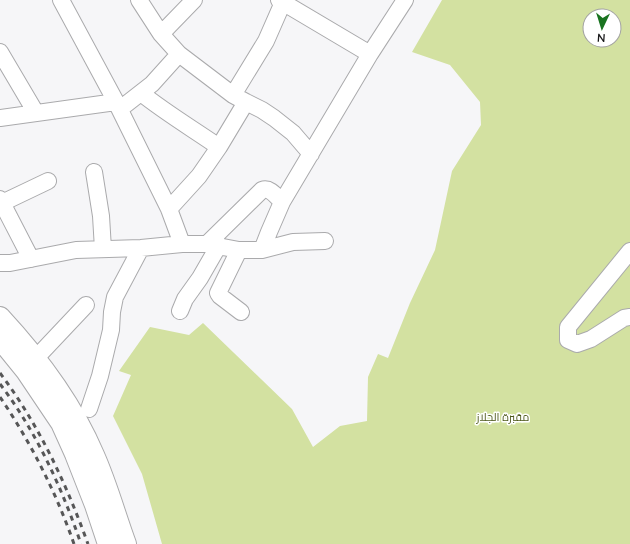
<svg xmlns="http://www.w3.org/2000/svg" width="630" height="544" font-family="Lato,Cairo,sans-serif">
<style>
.green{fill:#d3e1a1;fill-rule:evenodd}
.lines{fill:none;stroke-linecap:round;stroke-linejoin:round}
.minor-casing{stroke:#aaaaac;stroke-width:18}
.major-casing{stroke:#aaaaac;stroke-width:22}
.minor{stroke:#fff;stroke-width:16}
.major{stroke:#fff;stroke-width:20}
.rail{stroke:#565657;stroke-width:3;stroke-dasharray:5 5;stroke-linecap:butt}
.labels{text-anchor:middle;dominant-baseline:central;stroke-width:3;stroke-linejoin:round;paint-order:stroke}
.park-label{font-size:11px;fill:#4d581b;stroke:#fff}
</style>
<rect width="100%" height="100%" fill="#f6f6f8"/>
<path class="green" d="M442,0H630V544H162L142,474L113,416L131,375L119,371L150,327L189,335L203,323L292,409L313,447L340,426L367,421L368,377L378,354L388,358L410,303L435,250L452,171L481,125L480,102L450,65L412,52ZM590,16H614V40H590Z"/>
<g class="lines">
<defs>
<path id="minor" d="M61,0L116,102L169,209L182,244
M139,0L161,34L179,54L233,95L246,102L262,110L274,118L293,133L311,154
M279,0L370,54
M161,34L194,0
M0,52L36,113
M141,93C166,113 193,129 219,147
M233,95L266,41L284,0
M120,109L152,84L179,54
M0,118L116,102
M94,172L101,216L103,249
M0,199L31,259
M2,203L48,181
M169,209L199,176L219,147L246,102
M207,244L262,190C270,187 276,196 282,202
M239,250L218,293L220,296L241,312
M262,250L269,232L282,202L370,54L405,0
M630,251L568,327V340L577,344L591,339L624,318L630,317
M0,263H10L76,250L141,248L182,244H207L239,250H262L293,242L325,241
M180,311L185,299L200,278L219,245
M36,358L86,305
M89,409L100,376L111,330L112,312L115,297L141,248"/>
<path id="major" d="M0,317C38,358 72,403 94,455C107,484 115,514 126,544
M0,339L26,371L61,423L75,454L95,505L108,544"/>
</defs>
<use href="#minor" class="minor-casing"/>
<use href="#major" class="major-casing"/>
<use href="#minor" class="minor"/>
<use href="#major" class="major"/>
<path class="rail" d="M0,373C39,425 66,483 88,544
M0,384C36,431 62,488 81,544
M0,397C31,443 56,492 74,544"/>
</g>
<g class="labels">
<g class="park-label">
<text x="503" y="416">مقبرة الجلاز</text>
</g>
</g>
<g transform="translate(602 28) rotate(184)"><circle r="19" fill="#ffffff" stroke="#a3a3a3"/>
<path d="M0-3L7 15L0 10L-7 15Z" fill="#197320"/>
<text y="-6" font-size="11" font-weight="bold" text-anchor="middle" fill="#181819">N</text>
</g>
</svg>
